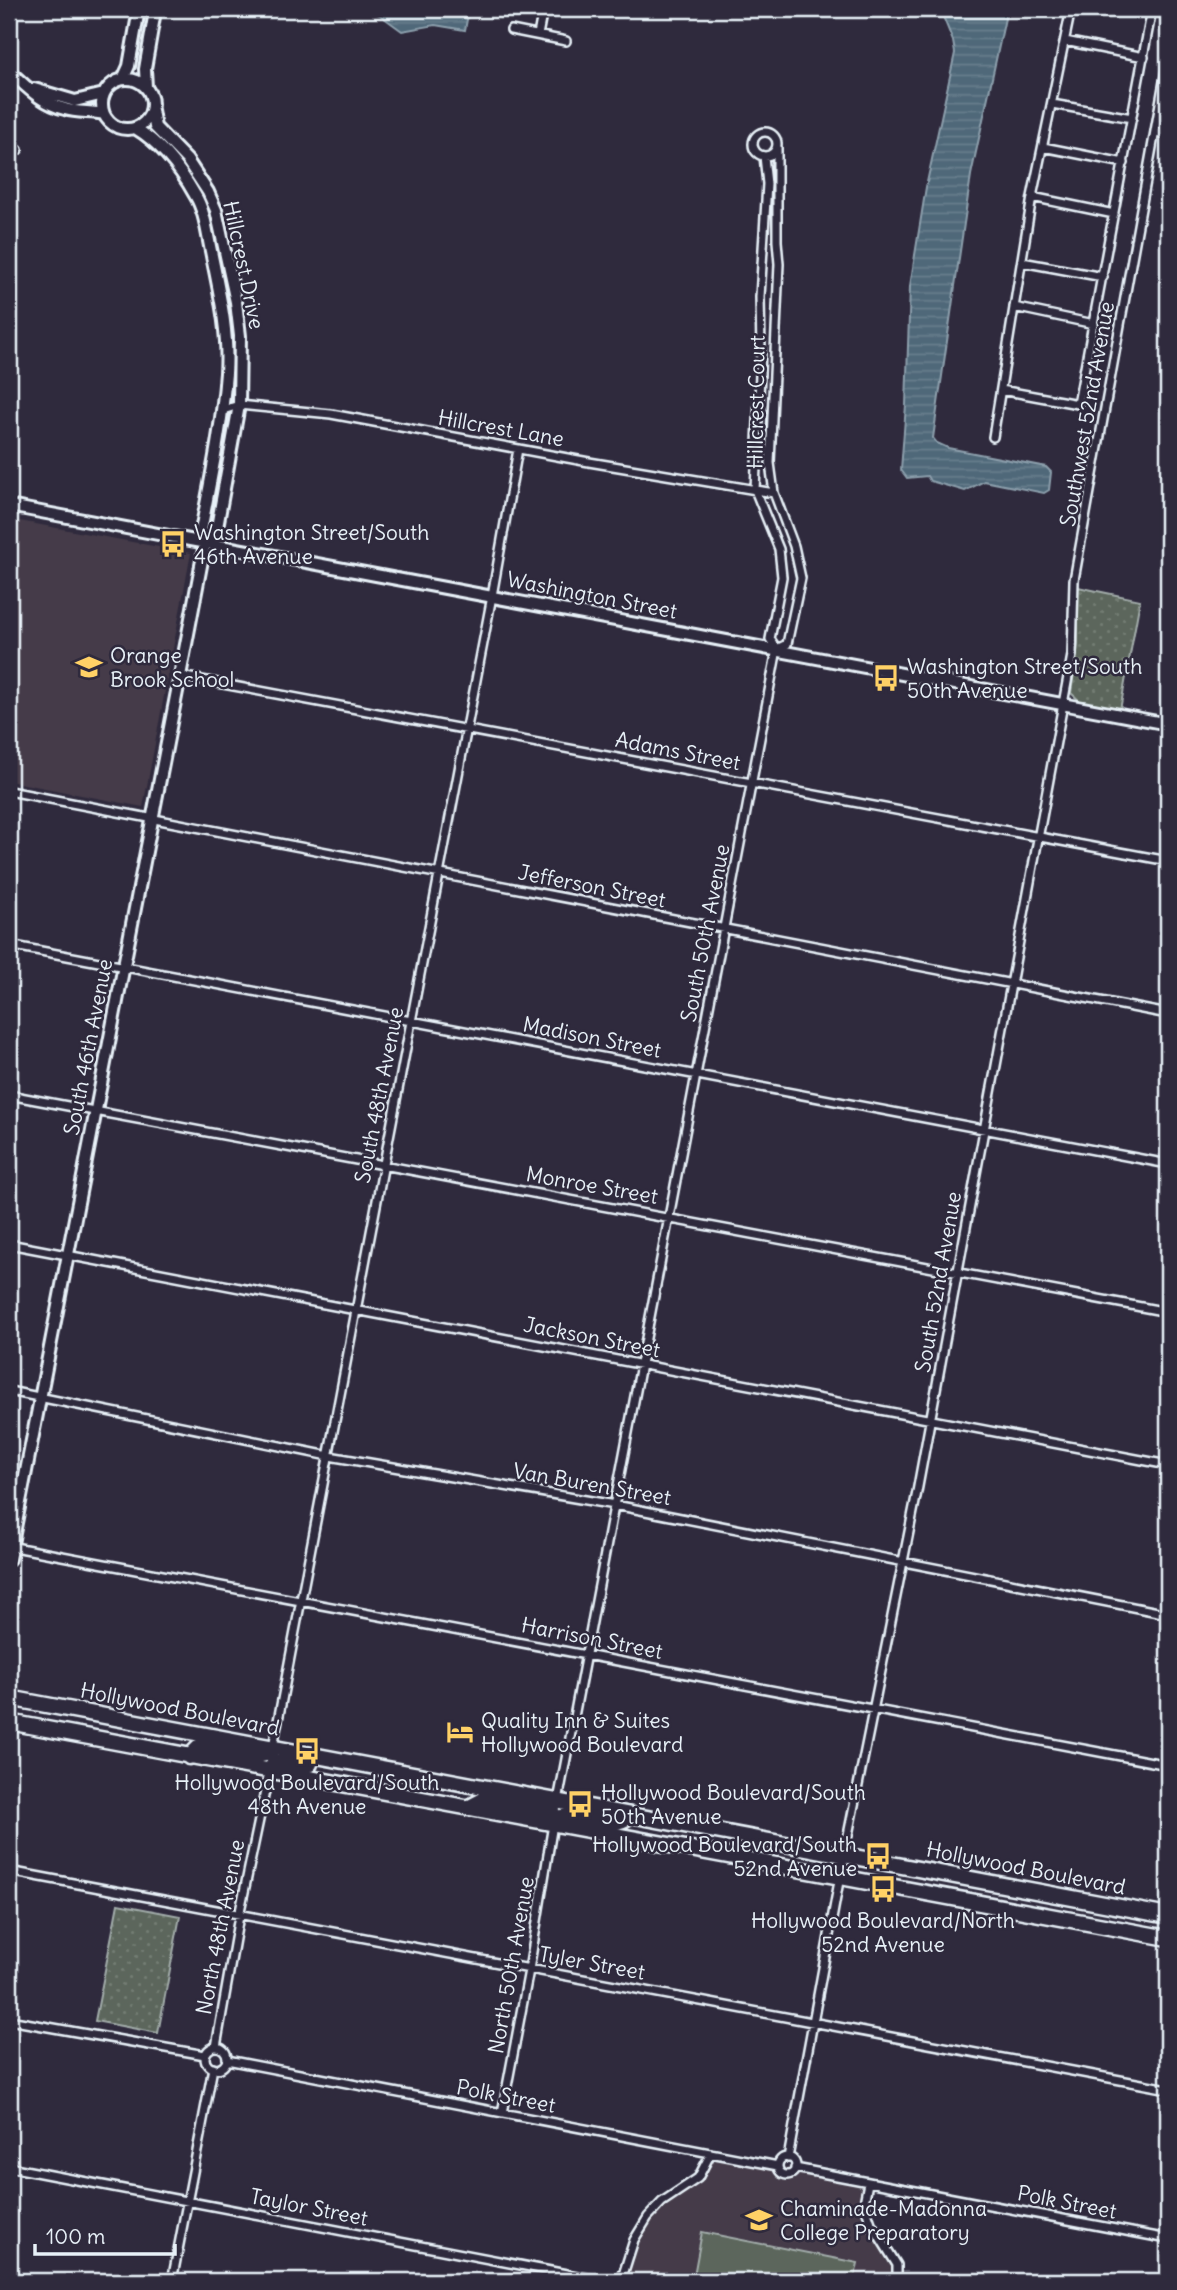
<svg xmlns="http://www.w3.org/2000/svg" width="1177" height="2290" font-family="Delius,sans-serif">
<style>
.built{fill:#443b48}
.grass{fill:url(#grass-dots);stroke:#a2acaa;stroke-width:2}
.pitch{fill:#5b665b;stroke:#a2acaa;stroke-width:2}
.water{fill:url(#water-rules);stroke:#8c9fac;stroke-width:2}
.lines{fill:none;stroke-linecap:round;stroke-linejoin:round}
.street-casing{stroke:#e8f1f8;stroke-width:12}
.secondary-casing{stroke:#e8f1f8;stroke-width:16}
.highway-casing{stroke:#e8f1f8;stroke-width:19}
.street{stroke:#2f2a3d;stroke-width:7}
.secondary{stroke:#2f2a3d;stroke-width:10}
.highway{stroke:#2f2a3d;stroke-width:14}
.labels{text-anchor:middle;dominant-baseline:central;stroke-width:5;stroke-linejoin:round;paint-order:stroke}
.street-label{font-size:21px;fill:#e8f1f8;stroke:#2f2a3d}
.poi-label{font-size:21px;fill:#e8f1f8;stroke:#2f2a3d;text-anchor:start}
</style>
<defs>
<pattern id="grass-dots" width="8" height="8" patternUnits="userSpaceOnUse" patternTransform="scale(1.75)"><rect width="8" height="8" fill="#5b665b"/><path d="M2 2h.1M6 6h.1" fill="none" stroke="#737c73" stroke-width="1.8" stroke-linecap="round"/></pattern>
<pattern id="water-rules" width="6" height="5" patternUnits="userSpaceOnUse" patternTransform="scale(1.75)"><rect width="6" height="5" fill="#4f6879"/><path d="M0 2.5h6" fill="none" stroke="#687e8d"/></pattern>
</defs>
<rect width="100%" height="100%" fill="#2f2a3d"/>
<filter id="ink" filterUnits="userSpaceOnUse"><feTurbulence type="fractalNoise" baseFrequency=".0143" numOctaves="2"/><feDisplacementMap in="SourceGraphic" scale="14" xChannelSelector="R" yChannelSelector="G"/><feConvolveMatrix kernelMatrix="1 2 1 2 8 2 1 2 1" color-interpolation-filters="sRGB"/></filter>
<g filter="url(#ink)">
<path class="built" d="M9,519L191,553L143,807L9,781Z
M711,2153L868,2183L864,2203L871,2223L897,2265V2281H621L648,2217L698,2178Z"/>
<path class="grass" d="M1078,587L1140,600L1120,710L1081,702L1071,693L1078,645Z
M118,1904L180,1916L158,2033L95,2021Z"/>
<path class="pitch" d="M702,2232L858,2263L854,2281H693Z"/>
<path class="water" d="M366,9H469L465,30L435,25L402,31L380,15Z
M940,9H1007L971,175L933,438L937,443L948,448L1046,467L1051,472L1049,490L1044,493L984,481L965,491L930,481L927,476L907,478L901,470L906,405L910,286L926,187L955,53L953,41Z"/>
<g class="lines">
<defs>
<path id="street" d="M511,30L566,41
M538,35L543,9
M1065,41L1144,57
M1052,104L1132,118
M753 144a12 12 0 1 1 24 0a12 12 0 1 1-24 0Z
M1156,132L1168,135
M777,146V241L779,264L770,463L774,493L794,546L801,578L787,644L777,649
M1043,147L1124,163
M9,148L18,150
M764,156L767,184L760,297L761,351L755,490L779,549L782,577L770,639L777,649
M1032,197L1114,214
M1022,262L1103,277
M1014,307L1094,324
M1001,390L1078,404L1152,9
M223,410L239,405L331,414L589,462L774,493
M993,437L1032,197L1071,9
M180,676L1168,861
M9,791L1168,1014
M9,945L1168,1164
M9,1095L1168,1312
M9,1244L1168,1465
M9,1391L329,1456L615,1505L1168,1614
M9,1546L1168,1765
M273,1747L492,596L518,449
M558,1801L777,649
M9,1871L1168,2089
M9,2020L205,2055
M216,2047L239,1916L269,1772
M205 2058a11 11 0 1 1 22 0a11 11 0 1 1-22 0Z
M227,2060L778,2166
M502,2113L529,1970L553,1824
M778 2166a9 9 0 1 1 18 0a9 9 0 1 1-18 0Z
M788,2158L842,1865L917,1492L1063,704L1072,655L1074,580L1168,59
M9,2167L603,2281
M795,2168L1168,2239
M868,2183L864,2203L871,2223L897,2265V2281
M172,2281L213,2068
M621,2281L634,2240L648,2217L662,2202L698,2178L711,2153"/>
<path id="secondary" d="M9,71C26,86 42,104 65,109C78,113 91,111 104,114
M102 104a25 25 0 1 1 50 0a25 25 0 1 1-50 0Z
M123,79L129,66L138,15
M146,87L145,69L154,17
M34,89L75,101L104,94
M152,110L155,127L187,160L208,192L216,210L236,302L240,336L239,405L216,533L205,542
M9,506L1168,724
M9,1559L180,676L203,555L205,542L201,531C211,478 222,426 226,373C229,332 219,291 211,251C207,233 205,211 195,195C181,170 160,143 135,128"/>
<path id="highway" d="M9,1698L1168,1916
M9,1722L1168,1938
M189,1757L200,1746L253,1757L270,1753L273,1748
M269,1772L273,1765L283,1761L310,1764
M468,1808L483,1800L541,1811L550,1810L558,1801
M554,1823L557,1818C578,1812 595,1824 616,1822C621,1822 627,1818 632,1815"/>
</defs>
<use href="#street" class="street-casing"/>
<use href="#secondary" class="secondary-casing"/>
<use href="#highway" class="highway-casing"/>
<use href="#street" class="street"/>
<use href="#secondary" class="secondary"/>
<use href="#highway" class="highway"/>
</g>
</g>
<defs>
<symbol id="bus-bare" viewBox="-9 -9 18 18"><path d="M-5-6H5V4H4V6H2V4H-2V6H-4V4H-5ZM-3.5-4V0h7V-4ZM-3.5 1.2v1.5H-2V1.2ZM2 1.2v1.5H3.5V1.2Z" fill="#ffd166" stroke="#2f2a3d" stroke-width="2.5" paint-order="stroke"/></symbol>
<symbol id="school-bare" viewBox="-9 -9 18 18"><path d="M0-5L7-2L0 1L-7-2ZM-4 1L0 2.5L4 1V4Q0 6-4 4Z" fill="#ffd166" stroke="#2f2a3d" stroke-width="2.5" paint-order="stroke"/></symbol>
<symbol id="hotel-bare" viewBox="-9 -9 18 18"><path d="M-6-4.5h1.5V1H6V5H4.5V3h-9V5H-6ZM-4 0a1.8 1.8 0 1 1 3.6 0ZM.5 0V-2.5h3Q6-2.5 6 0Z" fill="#ffd166" stroke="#2f2a3d" stroke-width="2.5" paint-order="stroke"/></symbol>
</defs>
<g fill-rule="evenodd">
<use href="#bus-bare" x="154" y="525" width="38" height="38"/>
<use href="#school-bare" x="70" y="648" width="38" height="38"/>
<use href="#bus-bare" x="867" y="659" width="38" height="38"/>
<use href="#hotel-bare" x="441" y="1713" width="38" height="38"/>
<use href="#bus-bare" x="288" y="1732" width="38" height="38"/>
<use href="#bus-bare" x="561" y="1785" width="38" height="38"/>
<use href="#bus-bare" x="859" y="1837" width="38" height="38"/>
<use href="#bus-bare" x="864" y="1870" width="38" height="38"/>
<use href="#school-bare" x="740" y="2201" width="38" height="38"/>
</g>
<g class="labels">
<g class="street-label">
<text transform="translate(244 265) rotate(78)">Hillcrest Drive</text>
<text transform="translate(756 402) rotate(-89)">Hillcrest Court</text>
<text transform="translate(1087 414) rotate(-80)">Southwest 52nd Avenue</text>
<text transform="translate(501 428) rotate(10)">Hillcrest Lane</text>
<text transform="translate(592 595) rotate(11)">Washington Street</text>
<text transform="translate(678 751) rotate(11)">Adams Street</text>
<text transform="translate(592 886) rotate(11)">Jefferson Street</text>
<text transform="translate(705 933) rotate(-79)">South 50th Avenue</text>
<text transform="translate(592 1037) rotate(11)">Madison Street</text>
<text transform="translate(88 1047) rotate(-79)">South 46th Avenue</text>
<text transform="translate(379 1095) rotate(-79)">South 48th Avenue</text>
<text transform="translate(592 1185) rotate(10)">Monroe Street</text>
<text transform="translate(938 1282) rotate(-80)">South 52nd Avenue</text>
<text transform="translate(592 1337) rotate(11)">Jackson Street</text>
<text transform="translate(592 1484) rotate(10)">Van Buren Street</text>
<text transform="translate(592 1638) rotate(11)">Harrison Street</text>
<text transform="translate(180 1709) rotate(11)">Hollywood Boulevard</text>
<text transform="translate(1026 1868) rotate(11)">Hollywood Boulevard</text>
<text transform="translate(220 1927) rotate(-79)">North 48th Avenue</text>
<text transform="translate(592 1963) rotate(10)">Tyler Street</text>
<text transform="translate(511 1965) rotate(-80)">North 50th Avenue</text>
<text transform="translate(506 2096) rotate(11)">Polk Street</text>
<text transform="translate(1067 2202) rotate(11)">Polk Street</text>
<text transform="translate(309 2207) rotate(11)">Taylor Street</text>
</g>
<g class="poi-label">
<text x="194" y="532">Washington Street/South<tspan x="194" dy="24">46th Avenue</tspan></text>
<text x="110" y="655">Orange<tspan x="110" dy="24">Brook School</tspan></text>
<text x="907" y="666">Washington Street/South<tspan x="907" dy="24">50th Avenue</tspan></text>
<text x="481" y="1720">Quality Inn &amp; Suites<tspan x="481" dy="24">Hollywood Boulevard</tspan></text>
<text x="307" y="1782" text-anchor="middle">Hollywood Boulevard/South<tspan x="307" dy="24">48th Avenue</tspan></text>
<text x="601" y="1792">Hollywood Boulevard/South<tspan x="601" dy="24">50th Avenue</tspan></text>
<text x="857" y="1844" text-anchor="end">Hollywood Boulevard/South<tspan x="857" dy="24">52nd Avenue</tspan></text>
<text x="883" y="1920" text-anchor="middle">Hollywood Boulevard/North<tspan x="883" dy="24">52nd Avenue</tspan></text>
<text x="780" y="2208">Chaminade-Madonna<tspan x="780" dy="24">College Preparatory</tspan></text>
</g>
</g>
<rect width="1177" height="2290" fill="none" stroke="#2f2a3d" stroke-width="35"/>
<rect x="18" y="18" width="1142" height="2255" fill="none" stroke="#e8f1f8" stroke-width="2.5" filter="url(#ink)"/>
<path d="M35 2244v10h140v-10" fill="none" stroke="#e8f1f8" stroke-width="3.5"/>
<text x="46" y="2244" font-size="21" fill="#e8f1f8" stroke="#2f2a3d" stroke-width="5" paint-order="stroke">100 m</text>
</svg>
